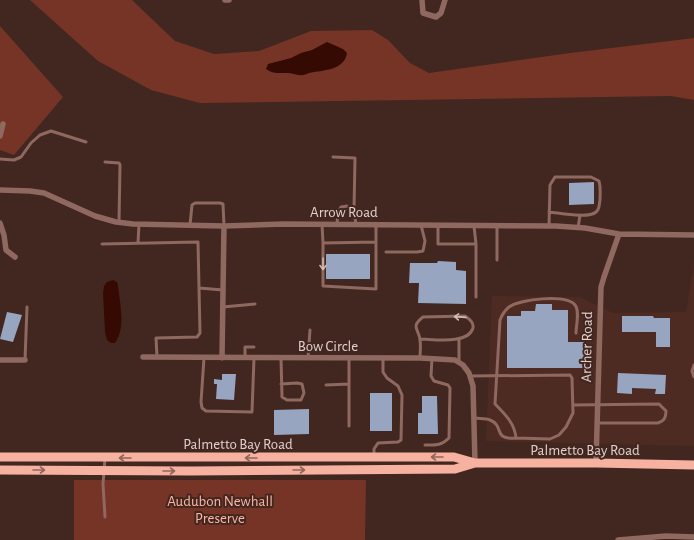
<svg xmlns="http://www.w3.org/2000/svg" width="694" height="540" font-family="'Alegreya Sans',sans-serif">
<style>
.built{fill:#4d2b23}
.green{fill:#753425}
.water{fill:#350a03}
.building{fill:#97a5c0}
.lines{fill:none;stroke-linecap:round;stroke-linejoin:round}
.service{stroke:#8f685f;stroke-width:3}
.minor{stroke:#8f685f;stroke-width:5.5}
.trunk{stroke:#f6b1a0;stroke-width:9}
.oneway{stroke:#d1bbb6}
.oneway2{stroke:#92655a}
.labels{text-anchor:middle;dominant-baseline:central;stroke-width:4;stroke-linejoin:round;paint-order:stroke}
.street-label{font-size:15px;fill:#e2d0cc;stroke:#412720}
.park-label{font-size:15px;fill:#feb5a4;stroke:#412720}
</style>
<rect width="100%" height="100%" fill="#412720"/>
<path class="built" d="M694,264V446L486,441L492,296L580,297L613,313L686,312Z"/>
<path class="green" d="M30,0H132L175,41L214,54L259,51L311,31L372,30L388,40L410,63L429,73L570,53L694,38V100L671,96L200,103L151,90L98,61Z
M0,26L63,97L14,155L0,150Z
M74,480H366L365,540H74Z"/>
<path class="water" d="M327,42L343,49L347,53C344,71 322,70 309,73C306,74 305,75 303,75C298,76 292,73 287,73C280,73 273,74 266,69L268,64L291,58L301,53L312,50Z
M113,280L117,282L118,286C120,304 126,328 115,343H111L107,340L105,332L103,293L104,286L107,282Z"/>
<path class="building" d="M594,182V204L569,205V183Z
M326,254H370V279H326Z
M438,261L456,262V270L466,271V304L418,303L419,283H409L410,263H437Z
M536,304H552V310H568V342H584V368H507V316H521V311H535Z
M7,312L22,315L13,342L0,339Z
M622,316H653L654,318H670V347H656V332H622Z
M618,373L666,375L665,394H655L656,389L632,388V394L617,393Z
M222,374H236L234,400L216,399L217,384H214V379L222,380Z
M370,393H392V431H370Z
M422,396H437L438,434H418V413H422Z
M309,409V434L274,435V410Z"/>
<g class="lines">
<path class="service" d="M333,157L355,158L354,210
M0,159L14,160L21,157L31,143L40,135L51,131L86,142
M105,162L119,163L120,165L119,222
M322,224L323,243L376,242V225
M337,224L338,212L341,207L347,206L354,210L356,225
M190,225L192,205L195,203H220L223,204L224,226
M438,225V244H476V297
M497,225V260
M474,226L476,244
M549,226L550,185L555,177H591L599,181C601,188 600,194 600,200C599,204 600,209 596,212C588,219 560,213 549,212
M578,228L580,215
M138,243L139,224
M323,243V286L376,289V242
M102,244L198,242L200,333L197,337L156,338L157,357
M386,252H417L423,251L425,241L421,225
M199,288L223,290
M223,307L255,304
M459,339V362
M204,358L201,402L202,408L206,411L252,412L254,358
M245,358V347H254
M281,358L282,397L287,400H301L304,393L302,384L297,383L281,384
M308,358L310,330
M420,358C420,352 421,346 420,340C419,329 410,327 423,317L465,316C469,319 474,322 473,328C468,345 433,339 420,339
M349,359V426
M25,360L27,307
M694,365L692,371L694,377
M471,376L570,375L572,378L573,413L566,427L559,435L550,439L516,438C515,424 505,414 495,404L500,320C502,315 504,311 509,307C520,299 566,294 575,305C580,311 576,326 576,333
M326,385L349,384
M573,405L659,404L666,411C666,418 664,421 658,423H597
M474,418C479,419 485,418 490,420C505,426 492,440 516,438
M425,445C435,445 441,446 449,438L450,388L448,385L434,381L431,376L432,358
M374,456V449L378,443L398,442L401,440L402,395L398,386L387,378L383,372V359
M105,458L103,484L105,517"/>
<path class="minor" d="M225,0H229
M422,0L423,13L436,17L441,13L445,0
M0,136L3,124
M0,190L30,191L44,193L95,216L116,222L133,224L224,226L283,224L556,226L585,228L619,234L694,235
M0,223L4,235L6,250L15,257
M143,357L420,358L455,360L463,365L469,373L473,386L475,463
M222,358L224,226
M0,360H25
M596,463L601,287L604,277L619,234
M618,540L666,536L694,537"/>
<path class="trunk" d="M0,457H454L475,463
M0,470L190,471L455,469L475,463H596L694,465"/>
</g>
<defs><path id="oneway-shaft" d="M-6 0H5M1.5-3L5.5 0L1.5 3" fill="none" stroke-width="1.6" stroke-linecap="round" stroke-linejoin="round"/></defs>
<g class="oneway">
<use href="#oneway-shaft" transform="translate(323 264) rotate(90)"/>
<use href="#oneway-shaft" transform="translate(460 317) rotate(-176)"/>
</g>
<g class="oneway2">
<use href="#oneway-shaft" transform="translate(437 457) rotate(180)"/>
<use href="#oneway-shaft" transform="translate(125 458) rotate(-180)"/>
<use href="#oneway-shaft" transform="translate(251 458) rotate(180)"/>
<use href="#oneway-shaft" transform="translate(39 470)"/>
<use href="#oneway-shaft" transform="translate(299 470)"/>
<use href="#oneway-shaft" transform="translate(169 471)"/>
</g>
<g class="labels">
<g class="street-label">
<text x="344" y="212">Arrow Road</text>
<text x="328" y="346">Bow Circle</text>
<text transform="translate(587 347) rotate(-89)">Archer Road</text>
<text x="238" y="444">Palmetto Bay Road</text>
<text x="585" y="450">Palmetto Bay Road</text>
</g>
<g class="park-label">
<text x="220" y="501">Audubon Newhall<tspan x="220" dy="17">Preserve</tspan></text>
</g>
</g>
</svg>
